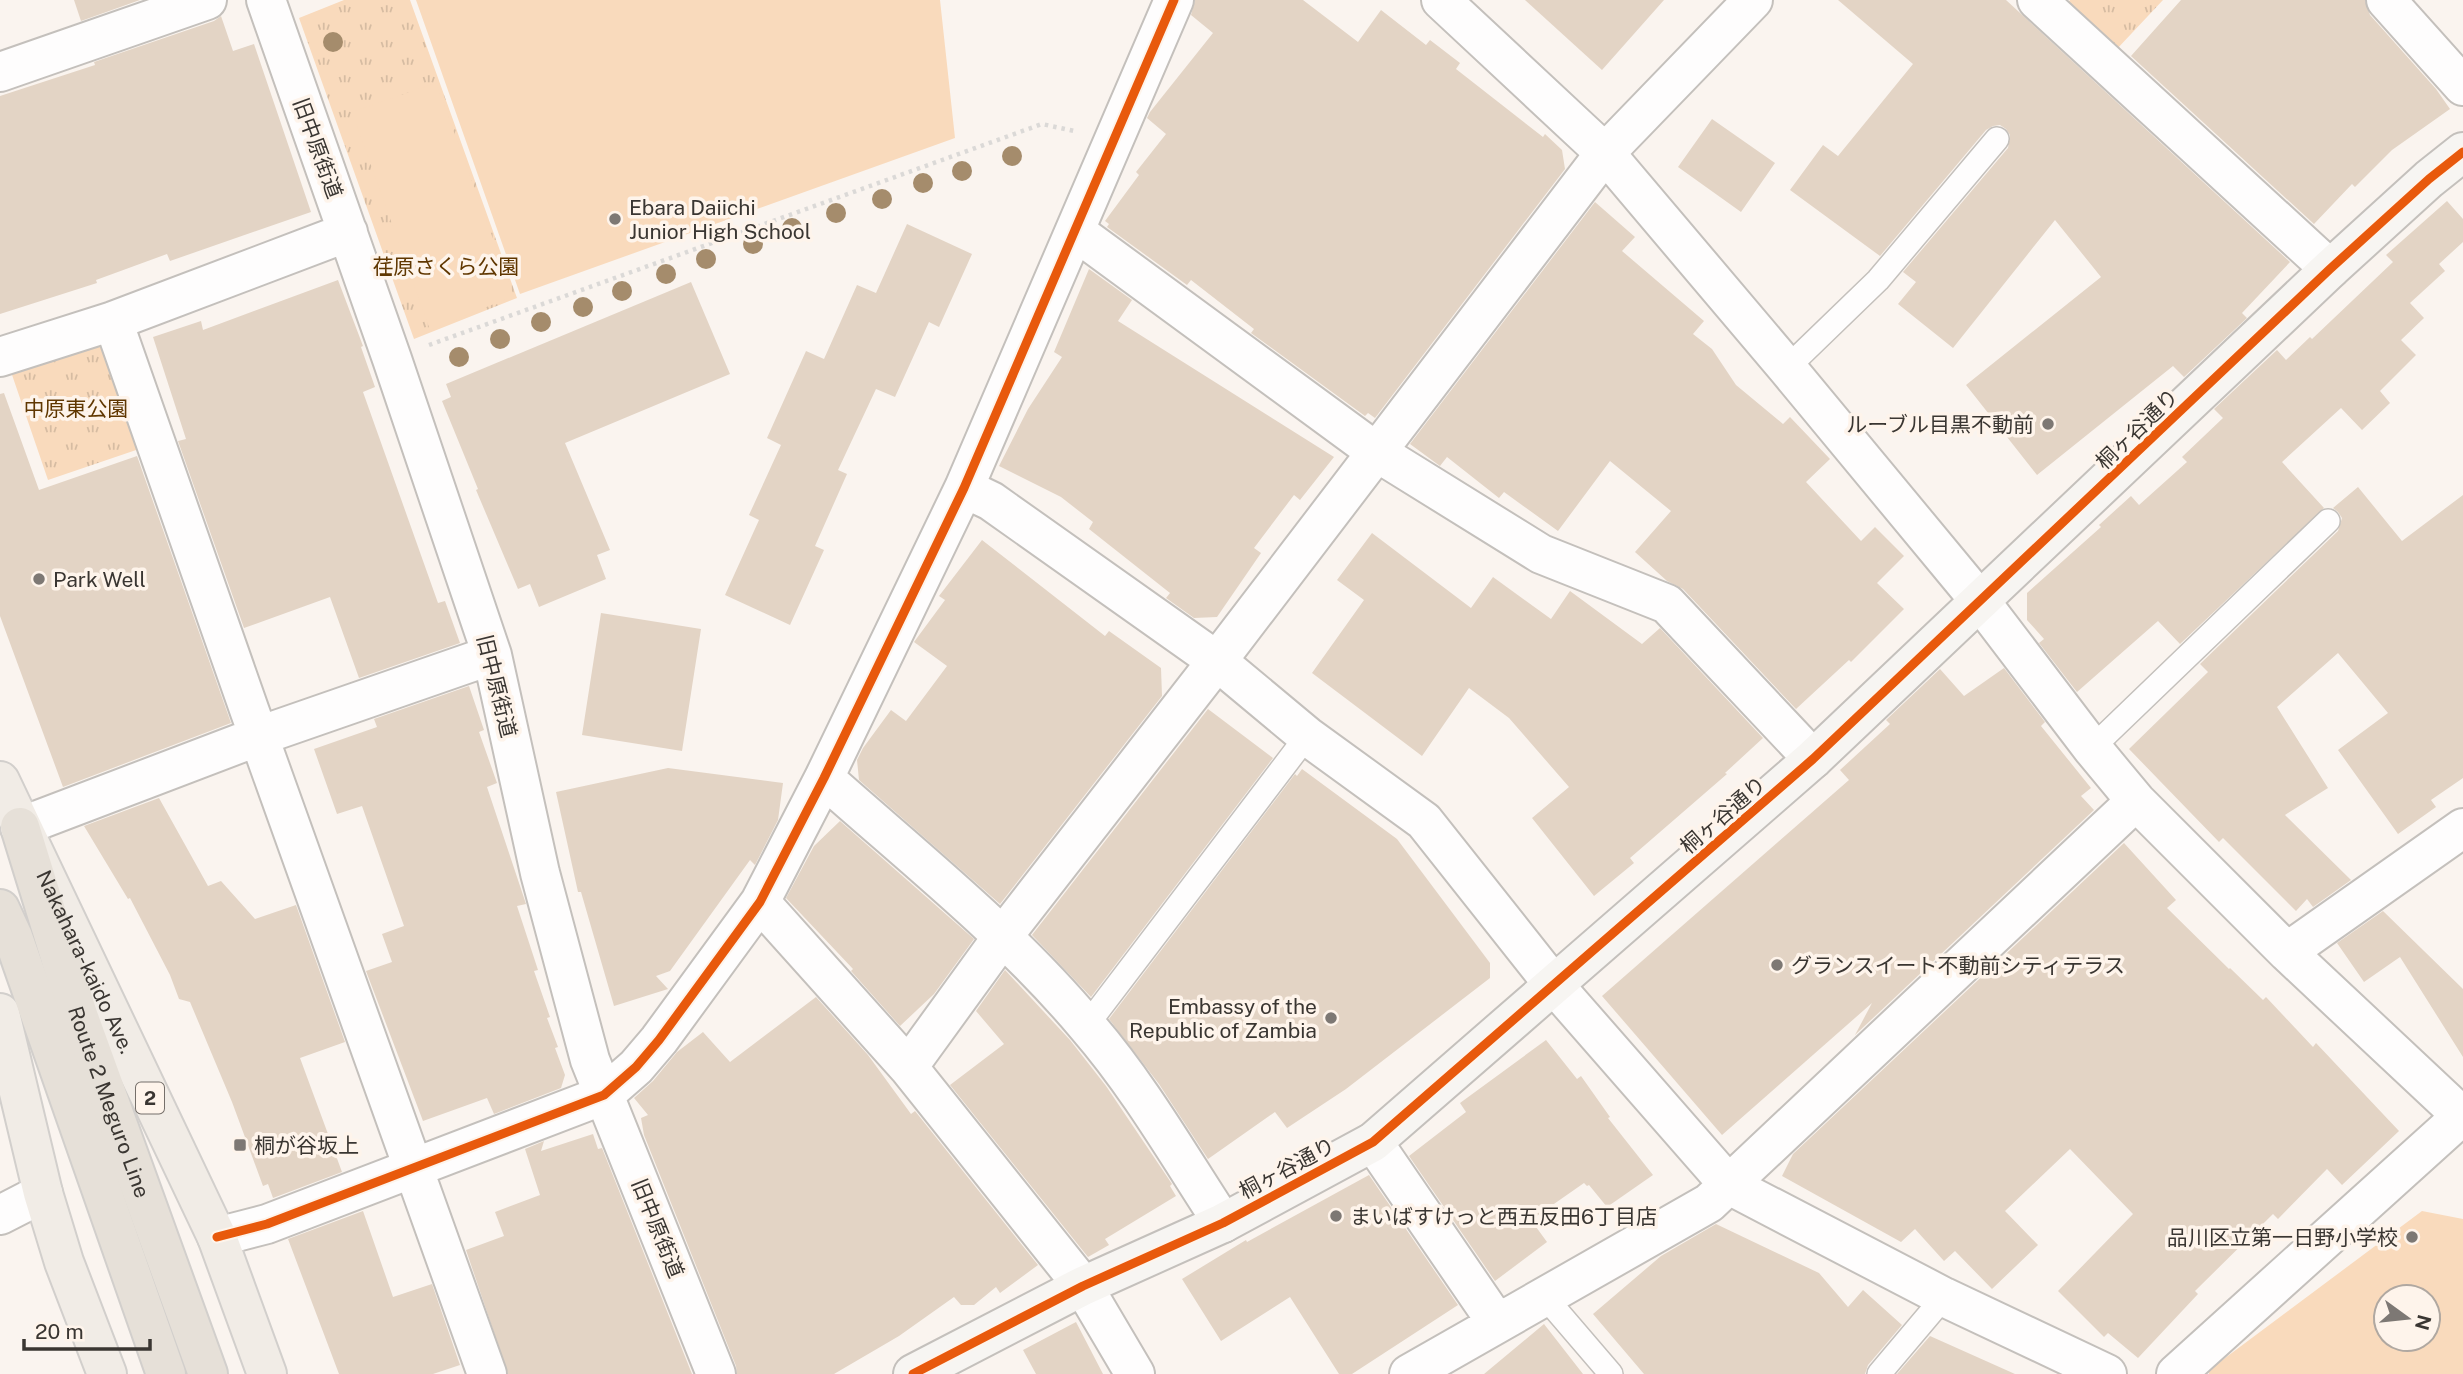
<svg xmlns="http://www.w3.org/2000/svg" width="2463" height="1374" font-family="'Public Sans','Noto Sans JP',sans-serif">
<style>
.grass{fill:url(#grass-tufts)}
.pitch{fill:#f9dabc;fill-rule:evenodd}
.building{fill:#e3d4c5}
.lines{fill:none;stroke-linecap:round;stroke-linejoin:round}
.lane-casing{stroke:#c4c0bc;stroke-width:26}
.street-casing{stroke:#c4c0bc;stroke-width:42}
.secondary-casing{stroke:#c4c0bc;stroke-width:42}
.primary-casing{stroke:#d2cfcc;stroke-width:42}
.highway-casing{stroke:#d2cfcc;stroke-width:42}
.path{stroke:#dbd9d7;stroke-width:4.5;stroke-dasharray:3.5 5;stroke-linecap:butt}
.lane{stroke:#fefdfd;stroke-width:23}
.street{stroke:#fefdfd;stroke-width:38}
.secondary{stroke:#f7f5f2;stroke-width:38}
.primary{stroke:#f1ece6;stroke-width:38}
.highway{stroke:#e6e0d8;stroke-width:38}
.cycleway-casing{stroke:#fef4eb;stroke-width:13}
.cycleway{stroke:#e8590c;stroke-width:9}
.tree{fill:#a58c6c}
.poi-dot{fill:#7d7874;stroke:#fef4eb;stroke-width:2.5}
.labels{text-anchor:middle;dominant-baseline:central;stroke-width:7;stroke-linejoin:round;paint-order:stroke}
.shield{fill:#fef4eb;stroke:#756f6a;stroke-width:2}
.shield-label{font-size:19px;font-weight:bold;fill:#3a3632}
.street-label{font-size:21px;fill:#3a3632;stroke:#fef4eb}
.poi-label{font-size:21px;fill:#3a3632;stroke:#fef4eb;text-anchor:start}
.park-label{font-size:21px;fill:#603701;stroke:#fef4eb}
</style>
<defs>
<pattern id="grass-tufts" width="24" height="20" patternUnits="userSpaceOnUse" patternTransform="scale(1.75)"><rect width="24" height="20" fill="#f9dabc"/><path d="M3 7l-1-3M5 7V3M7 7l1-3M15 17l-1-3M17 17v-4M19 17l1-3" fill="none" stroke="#d6bca2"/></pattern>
</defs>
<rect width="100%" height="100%" fill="#faf4ef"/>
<path class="grass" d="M344,0H410L517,298L414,339L299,18Z
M2070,0H2163L2116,50L2067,4Z
M104,336L142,448L48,480L10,369Z"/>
<path class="pitch" d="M416,0H940L955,138L520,294Z
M436,83L514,296L430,330L352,112Z
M2422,1211L2463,1219V1374H2209V1370ZM2386,1297H2428V1339H2386Z"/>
<path class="building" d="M74,0H140L81,21Z
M1195,0H1303L1358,42L1381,10L1426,45L1430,40L1460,63L1456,69L1543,137L1545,134L1562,150L1565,169L1375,418L1368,413L1365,416L1251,333L1254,329L1191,280L1187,285L1107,227L1109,224L1105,221L1139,175L1136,172L1166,134L1147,118L1150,112L1213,33L1191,15Z
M1525,0H1664L1602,70Z
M1838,0H2006L2290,262L2242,313L2247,318L2184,377L2173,366L2037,475L1966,385L2101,277L2055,220L1953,348L1898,304L1916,282L1903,272L2008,148L2010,135L2006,129L2000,125L1993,126L1986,130L1880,256L1790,190L1823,145L1838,156L1913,64Z
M2181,0H2365L2370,15L2436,89L2450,109L2392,150L2355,187L2352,184L2314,224L2131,56Z
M221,16L233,51L254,44L311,212L170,261L167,254L96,280L97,283L0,314V96L95,65L94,62L214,21Z
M1712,119L1775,163L1741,212L1678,167Z
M2447,201L2463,219V242L2439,264L2445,271L2410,303L2424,318L2401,340L2416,355L2380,391L2390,403L2362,430L2341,408L2282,462L2324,508L2180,644L2158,621L2077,692L2039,643L2044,639L2027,620V593L2101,527L2099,525L2131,496L2139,505L2187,462L2182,457L2223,418L2214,409L2277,350L2286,360L2310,337L2312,339L2393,262L2386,255Z
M1595,202L1635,237L1622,251L1704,321L1693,334L1712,349L1736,385L1783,424L1790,417L1830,459L1806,482L1861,541L1875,527L1904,556L1877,583L1904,609L1851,662L1849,660L1796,709L1683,589L1667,581L1635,552L1671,511L1610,461L1558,531L1504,492L1499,498L1447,457L1440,466L1410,444Z
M907,224L972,254L939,327L929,322L895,397L876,389L838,470L847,474L815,546L824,550L790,625L725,595L759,520L749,515L781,445L767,438L806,351L824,359L857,285L876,293Z
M1089,269L1132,300L1118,321L1334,457L1300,500L1294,495L1254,548L1261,553L1217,617L1194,618L1166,598L1170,593L1089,529L1093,522L1061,497L999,466L1028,409L1062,357L1054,352Z
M338,280L363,346L361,347L375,387L363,392L438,603L445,601L460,643L359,678L330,597L244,628L178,441L186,439L153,337L201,321L203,330Z
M691,282L730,374L565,443L610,550L597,555L606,579L539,607L530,584L518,589L476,490L478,489L442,401L451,397L446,384Z
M4,393L39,490L137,456L231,723L63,787L0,616V394Z
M2358,487L2402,541L2463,495V778L2431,800L2436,807L2398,834L2338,750L2388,713L2338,653L2277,707L2328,788L2285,815L2351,880L2313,907L2307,899L2296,911L2223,838L2219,842L2129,749L2208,672L2200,664L2338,531L2342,518L2338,512L2333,508Z
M1372,533L1471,608L1493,577L1551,619L1570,591L1642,644L1660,628L1763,738L1725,773L1727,774L1630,858L1634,863L1594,896L1532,818L1569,787L1509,718L1469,688L1422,756L1312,673L1364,600L1337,580Z
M982,540L1105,636L1109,631L1161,668L1162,696L1000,904L859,780L857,760L863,748L891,710L906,721L947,666L914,642L945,600L939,596Z
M601,613L701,629L682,751L582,735Z
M2004,668L2045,722L2041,726L2091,788L2081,796L2094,810L1855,1035L1872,1003L1722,1135L1602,996L1849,780L1840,770L1890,724L1886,720L1940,669L1964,696Z
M469,686L484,730L479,732L497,783L487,787L526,904L517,906L538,970L534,971L550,1017L547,1018L558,1047L555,1048L565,1075L561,1088L494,1114L487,1098L423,1121L366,971L392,962L382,934L404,926L362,806L337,814L314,749L377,727L374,719Z
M1208,709L1273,758L1091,997L1032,935Z
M668,768L783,783L778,820L755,865L750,860L670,971L656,976L668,989L614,1006L581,892H578L556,792Z
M1302,769L1397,839L1490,963V978L1346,1089L1287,1128L1275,1112L1208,1159L1159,1084L1109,1019L1295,774L1297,776Z
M159,798L208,886L221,881L255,919L296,905L345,1042L300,1058L342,1172L273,1198L268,1184L263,1186L232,1102L190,1002L179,999L170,975L130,898L128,899L84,826Z
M840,821L974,939L934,994L900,1026L851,971L853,969L786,898L814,846Z
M2124,843L2176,900L2167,908L2229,969L2230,968L2263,1000L2266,997L2313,1047L2316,1043L2399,1131L2342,1185L2327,1169L2278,1219L2273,1214L2195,1291L2198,1294L2138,1358L2108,1333L2104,1337L2058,1291L2133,1214L2070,1149L2005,1211L2038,1245L1992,1289L1955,1251L1944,1261L1915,1229L1901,1242L1782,1176L1793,1154Z
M2383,911L2463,989V1057L2400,957L2364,982L2337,943Z
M1005,970L1070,1040L1106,1086L1172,1184L1170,1186L1176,1196L1105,1239L1109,1245L1088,1257L950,1085L1004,1044L976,1011Z
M816,997L868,1055L911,1114L915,1111L1038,1265L1000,1293L996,1287L974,1305H961L954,1297L899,1336L834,1374H737L736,1366L644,1135L641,1118L648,1115L634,1098L653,1081L677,1052L703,1032L730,1062Z
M1546,1040L1577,1079L1581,1076L1610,1117L1608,1118L1653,1175L1607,1207L1589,1185L1587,1186L1584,1183L1531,1220L1547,1242L1495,1281L1409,1156L1466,1112L1460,1103Z
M593,1134L598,1149L602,1148L692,1374H508L466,1250L504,1236L495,1212L540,1195L525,1149L544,1141L541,1151Z
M1369,1175L1458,1305L1352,1374H1339L1290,1297L1221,1341L1182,1279L1246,1240L1247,1242Z
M363,1211L393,1297L432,1284L460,1365L433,1374H339L288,1239Z
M1716,1224L1819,1273L1848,1307L1863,1290L1902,1325L1868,1365L1865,1374H1644L1593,1314L1661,1256Z
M1076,1322L1103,1374H1036L1023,1350Z
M1544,1324L1583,1374H1484Z
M1930,1336L2015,1374H1897Z"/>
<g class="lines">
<defs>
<path id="lane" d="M1787,368L1878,280L1997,139
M2092,748L2328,521
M1087,1025L1307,736
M1545,1297L1611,1374
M1879,1374L1944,1297"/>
<path id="street" d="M266,0L392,359L492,655L540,873L590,1060L716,1374
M1441,0L1605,153L1787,368L1980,601L2092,748L2136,801L2287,952L2463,1117
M2037,0L2330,269
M2386,0L2463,86
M0,72L207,0
M1075,231L1375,451L1541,554L1667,604L1813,759
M113,321L250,712L487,1374
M0,357L113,321L348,232
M964,488L991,501L1217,661L1307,736L1424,821L1554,985L1729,1185L1944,1297L2107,1374
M824,778C914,858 1010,934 1087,1026C1139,1086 1179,1156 1223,1223
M20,827L259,736L492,655
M760,902L908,1067L1083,1286L1135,1374
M2287,952L2463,828
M908,1067L1003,936L1217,661L1605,153L1753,0
M1373,1142L1497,1323
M0,1215L43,1193
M217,1237L267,1224L604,1095L636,1067L659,1040L760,902L824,778L964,488L1174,0
M1409,1374L1709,1203L2136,801
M2176,1374L2463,1115"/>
<path id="secondary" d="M913,1374L1083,1286L1223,1223L1373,1142L1813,759L2330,269L2429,179L2463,152"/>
<g id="primary">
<path id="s1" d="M0,781L217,1237L267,1374"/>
<path d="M0,1013L43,1193L64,1262L107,1374"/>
</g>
<g id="highway">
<path id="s2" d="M20,827L78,1015L208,1374"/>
<path d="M0,909L13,937L166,1374"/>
</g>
</defs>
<use href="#lane" class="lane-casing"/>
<use href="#street" class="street-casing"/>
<use href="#secondary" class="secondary-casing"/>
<use href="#primary" class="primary-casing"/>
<use href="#highway" class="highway-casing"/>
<path class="path" d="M429,345L1042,124L1074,131"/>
<use href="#lane" class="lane"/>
<use href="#street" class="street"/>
<use href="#secondary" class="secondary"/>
<use href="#primary" class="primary"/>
<use href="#highway" class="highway"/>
<defs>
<path id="cycleway" d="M217,1237L267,1224L604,1095L636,1067L659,1040L760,902L824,778L964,488L1174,0
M913,1374L1083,1286L1223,1223L1373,1142L1813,759L2330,269L2429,179L2463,152"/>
</defs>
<use href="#cycleway" class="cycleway-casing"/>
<use href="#cycleway" class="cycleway"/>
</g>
<g class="tree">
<circle cx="333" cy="42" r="10"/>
<circle cx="1012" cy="156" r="10"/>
<circle cx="962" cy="171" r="10"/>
<circle cx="923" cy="183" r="10"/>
<circle cx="882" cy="199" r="10"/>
<circle cx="836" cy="213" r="10"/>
<circle cx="792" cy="228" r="10"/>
<circle cx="753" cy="244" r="10"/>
<circle cx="706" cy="259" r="10"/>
<circle cx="666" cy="274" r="10"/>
<circle cx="622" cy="291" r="10"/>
<circle cx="583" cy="307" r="10"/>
<circle cx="541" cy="322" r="10"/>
<circle cx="500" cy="339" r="10"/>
<circle cx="459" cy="357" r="10"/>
</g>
<g class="poi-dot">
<circle cx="615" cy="219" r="7"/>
<circle cx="2048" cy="424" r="7"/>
<circle cx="39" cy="579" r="7"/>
<circle cx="1777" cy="965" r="7"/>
<circle cx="1331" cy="1018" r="7"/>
<rect x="233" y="1138" width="14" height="14" rx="3.5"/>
<circle cx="1336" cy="1216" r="7"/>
<circle cx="2412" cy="1237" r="7"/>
</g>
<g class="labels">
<rect class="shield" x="136" y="1082.5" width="28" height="31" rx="5"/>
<g class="shield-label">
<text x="150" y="1098">2</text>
</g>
<g class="street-label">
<text transform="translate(318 148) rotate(70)">旧中原街道</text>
<text transform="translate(2137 429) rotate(-44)">桐ヶ谷通り</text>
<text transform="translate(497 686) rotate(76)">旧中原街道</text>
<text transform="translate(1723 815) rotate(-41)">桐ヶ谷通り</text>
<text stroke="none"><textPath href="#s1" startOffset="200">Nakahara-kaido Ave.</textPath></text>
<text stroke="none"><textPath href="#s2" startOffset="289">Route 2 Meguro Line</textPath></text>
<text transform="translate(1287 1168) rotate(-28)">桐ヶ谷通り</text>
<text transform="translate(658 1228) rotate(68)">旧中原街道</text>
</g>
<g class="poi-label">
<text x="629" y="207">Ebara Daiichi<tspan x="629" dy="24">Junior High School</tspan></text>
<text x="2034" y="424" text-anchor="end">ルーブル目黒不動前</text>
<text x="53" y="579">Park Well</text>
<text x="1791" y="965">グランスイート不動前シティテラス</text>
<text x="1317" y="1006" text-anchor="end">Embassy of the<tspan x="1317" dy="24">Republic of Zambia</tspan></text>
<text x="254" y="1145">桐が谷坂上</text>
<text x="1350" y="1216">まいばすけっと西五反田6丁目店</text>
<text x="2398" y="1237" text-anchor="end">品川区立第一日野小学校</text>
</g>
<g class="park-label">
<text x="446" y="266">荏原さくら公園</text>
<text x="76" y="408">中原東公園</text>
</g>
</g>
<g transform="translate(2407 1318) rotate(105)"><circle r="33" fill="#fef4eb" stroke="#b0a8a1" stroke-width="2"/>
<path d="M0-5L12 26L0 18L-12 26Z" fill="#7d7874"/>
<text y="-10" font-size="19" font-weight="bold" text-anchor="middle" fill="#3a3632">N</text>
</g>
<path d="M24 1339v10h126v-10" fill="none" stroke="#3a3632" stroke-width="3.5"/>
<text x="35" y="1339" font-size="21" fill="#3a3632" stroke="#fef4eb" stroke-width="5" paint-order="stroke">20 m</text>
</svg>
